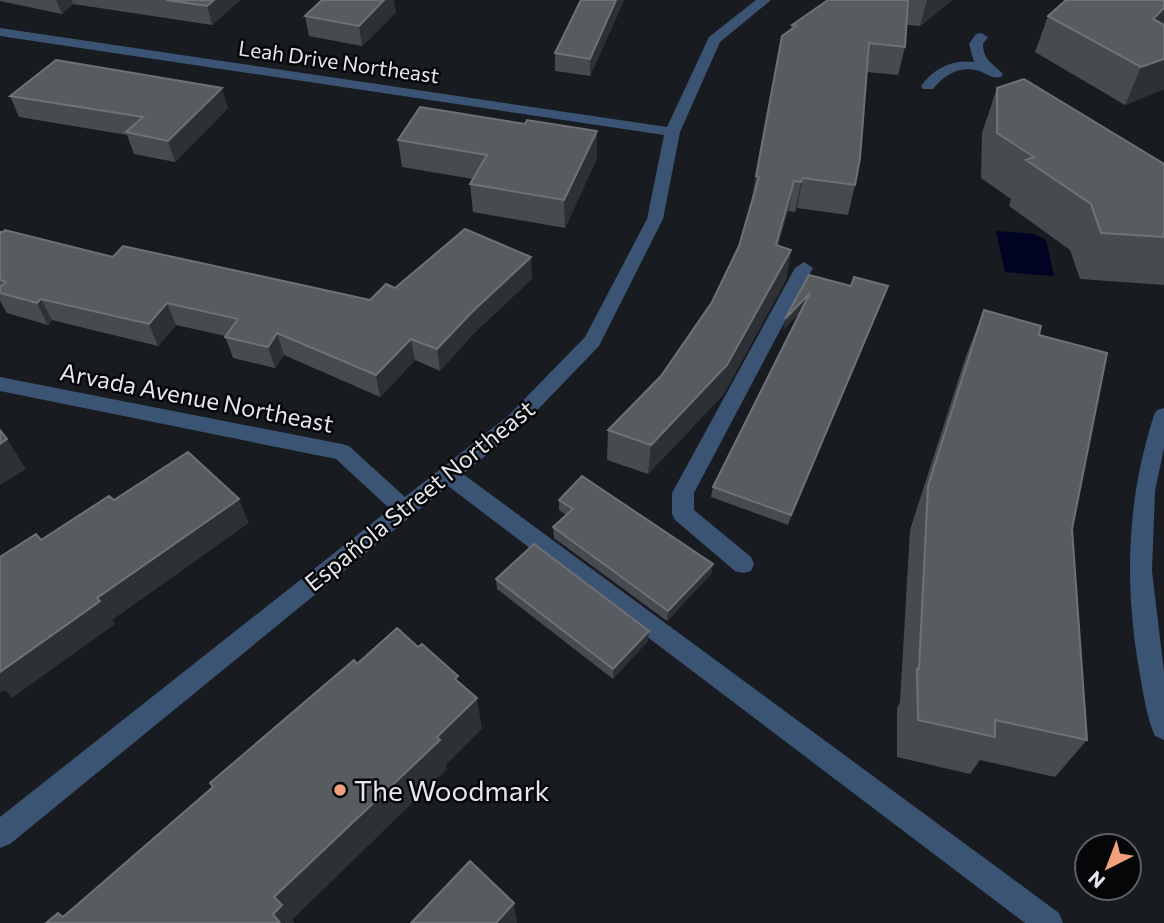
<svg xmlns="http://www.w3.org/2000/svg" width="1164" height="923" font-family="Commissioner,sans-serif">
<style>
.water{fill:#000321}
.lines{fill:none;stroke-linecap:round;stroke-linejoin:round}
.minor{fill:#3c5473;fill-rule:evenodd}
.wall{fill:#474b50}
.shaded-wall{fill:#2d3136}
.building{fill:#585c60;stroke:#6e7176;stroke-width:2}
.poi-dot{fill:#f1a17c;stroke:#050608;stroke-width:2.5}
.labels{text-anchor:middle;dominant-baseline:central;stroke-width:5;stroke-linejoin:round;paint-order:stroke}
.far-street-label{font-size:21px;fill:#e5e7eb;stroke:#050608}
.street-label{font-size:24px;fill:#e5e7eb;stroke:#050608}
.near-poi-label{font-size:28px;fill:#e5e7eb;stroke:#050608;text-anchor:start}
</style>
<rect width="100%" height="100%" fill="#181b20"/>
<path class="water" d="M996,231L1034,234L1046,240L1054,276L1005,272Z"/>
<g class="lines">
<path class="minor" d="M756,0H771L720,42L680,132L663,219L599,346L522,426L463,474L1059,913L1063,923H1025L448,486L10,844L0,848V817L390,509L336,459L0,391V377L342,444L349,446L405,497L508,416L585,337L647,219L664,135L0,36V28L667,127L709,37Z
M981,33L988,37L983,44C983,61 994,64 1003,74L1001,77C992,79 988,74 979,71C960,65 944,75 933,89H923L921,86C934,68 952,59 974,62L969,44L976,34Z
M804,262L813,268L694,493V510L751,557L754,564L751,571L743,573L735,571L675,520L672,514V493L795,268Z
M1164,408V448L1155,491L1152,571L1164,672V740L1155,736C1146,716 1143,691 1139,669C1124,582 1127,499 1154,415L1157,410Z"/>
</g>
<path class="wall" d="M0,0H240L212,25L73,4L62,14L0,1Z
M581,0H624L590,76L555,71V53Z
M828,0H952L920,26L907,25L905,47L898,75L867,72L855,185L848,215L797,208L795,212L788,211L778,246L791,250L786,280L723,395L648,474L607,460L608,430L661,376L712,302L739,246L751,204L756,176L792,25Z
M1164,0V89L1125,105L1035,52L1048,16Z
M396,12L362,46L309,36L305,16Z
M997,88L1164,164V285L1080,279L1070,250L1009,206L1011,199L981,178L982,133Z
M10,96L228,108L175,162L134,154L127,135L19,117Z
M525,124L597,131V158L565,228L473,212L470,184L473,179L402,167L398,140Z
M0,232L113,257L370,300L395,288L532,279L475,332L440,371L415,360L380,397L284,355L275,368L233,358L225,336L176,325L158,346L52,320L48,325L7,313L0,301Z
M809,275L884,297L788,525L711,497L713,487L801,311L783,330Z
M984,310L1039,335L1072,529L1087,740L1055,777L980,760L970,774L897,757V708L900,702L910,530L966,356Z
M559,500L713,564L711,574L667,621L554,538L553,527L566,515L559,510Z
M496,579L648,641L613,679L497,589Z"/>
<path class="shaded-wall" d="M56,0H72L73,4L62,14Z
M214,0H240L212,25L207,6Z
M384,0H394L396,12L362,46L359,26Z
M616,0H624L590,76V59Z
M927,0H952L920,26Z
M1164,8V27L1153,19Z
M1164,59V89L1125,105L1141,67Z
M222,88L228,108L175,162L168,141Z
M597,131V158L565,228L564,200Z
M803,178L797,208L795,212L801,182Z
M794,181L788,211L770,275L776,245Z
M791,250L786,280L723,395L648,474L651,445Z
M531,257L532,279L475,332L440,371L437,349L473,311Z
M888,286L884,297L788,525L791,515Z
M810,293L808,304L783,330L785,319Z
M41,299L52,320L48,325L37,303Z
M167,303L176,325L158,346L149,324Z
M277,333L284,355L275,368L268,347Z
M411,339L415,360L380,397L376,375Z
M7,439L26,469L0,485V444Z
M239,499L249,523L112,620L115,624L12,698L5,690L0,693V672L97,598Z
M713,564L711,574L667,621L668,611Z
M649,631L648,641L613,679V669Z
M477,698L482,729L446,765L447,769L292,920L295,923H279L273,914L274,897L437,737Z
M514,903L517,923H496Z"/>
<path class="building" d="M166,0H214L207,6Z
M322,0H384L359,26L305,16Z
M581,0H616L590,59L555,53Z
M828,0H908L905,47L869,43L860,158L855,185L803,178L801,182L794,181L776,245L791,250L727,365L651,445L608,430L661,376L712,302L739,246L759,177L756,176L782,36L796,26L792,25Z
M1066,0H1164V8L1153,19L1164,25V59L1141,67L1048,16Z
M56,60L222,88L168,141L126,132L143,117L10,96Z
M1024,79L1164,164V237L1101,233L1091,204L1026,160L1034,157L997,133V88Z
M420,107L525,124L527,120L597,131L564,200L470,184L487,155L398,140Z
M465,229L531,257L473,311L437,349L411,339L376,375L277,333L268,347L225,337L238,319L167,303L149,324L41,299L37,303L0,293V287L6,282L0,280V232H3L5,230L113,257L123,246L370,300L386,284L395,288Z
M809,275L851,286L854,277L888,286L791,515L713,487L810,293L785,319Z
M984,310L1041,326L1039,335L1107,353L1072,529L1087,740L995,720V737L918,720L917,669H919L928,486Z
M0,430L7,439L0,444Z
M188,452L239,499L97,598L100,601L0,672V557L36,534L41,540L109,496L114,500Z
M582,476L713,564L668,611L553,527L573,509L559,500Z
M534,544L649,631L613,669L496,579Z
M397,628L418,647L422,644L458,676L455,679L477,698L437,737L440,740L274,897L282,905L273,914L280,923H46L58,913L63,917L213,787L210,783L354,660L357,664Z
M470,861L514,903L496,923H411Z"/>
<circle class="poi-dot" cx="340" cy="790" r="7"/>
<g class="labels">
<g class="far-street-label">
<text transform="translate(339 61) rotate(8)">Leah Drive Northeast</text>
</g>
<g class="street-label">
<text transform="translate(197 397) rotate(11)">Arvada Avenue Northeast</text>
<text transform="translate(419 495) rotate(-39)">Española Street Northeast</text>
</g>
<g class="near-poi-label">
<text x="354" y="790">The Woodmark</text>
</g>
</g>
<g transform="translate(1108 867) rotate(222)"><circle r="33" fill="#050608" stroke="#5f6063" stroke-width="2"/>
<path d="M0-5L12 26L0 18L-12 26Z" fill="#f1a17c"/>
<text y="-10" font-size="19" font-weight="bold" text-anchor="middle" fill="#e5e7eb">N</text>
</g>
</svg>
